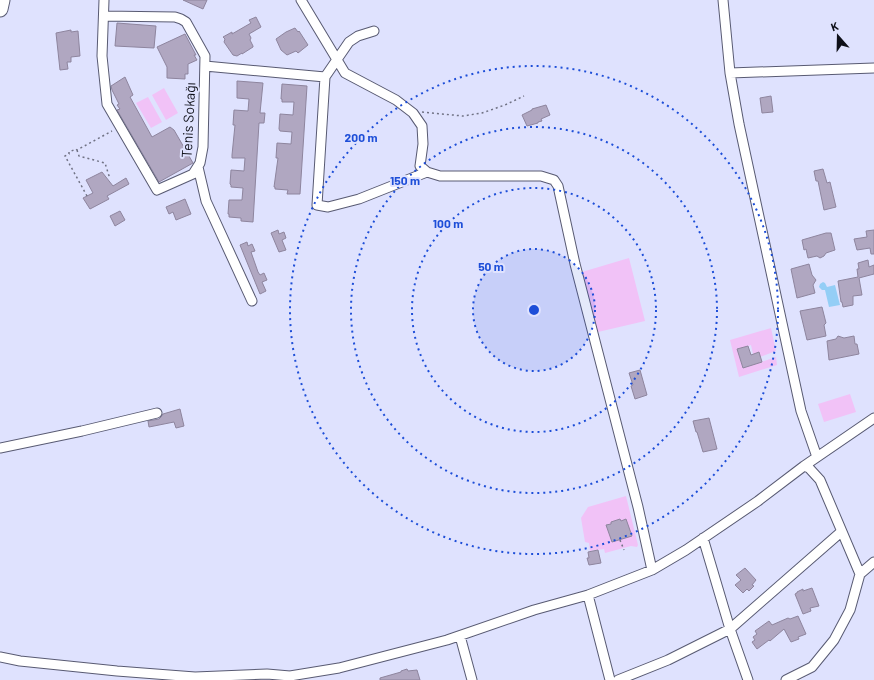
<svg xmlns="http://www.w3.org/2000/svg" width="874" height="680" font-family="Barlow,sans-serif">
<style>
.green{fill:#f1c2f7}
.water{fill:#94cef6}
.building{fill:#b0a7c1;stroke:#8e859e}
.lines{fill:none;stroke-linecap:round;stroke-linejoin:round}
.minor-casing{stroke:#585a72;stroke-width:11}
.primary-casing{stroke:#585a72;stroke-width:17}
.path{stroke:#707284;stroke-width:1.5;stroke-dasharray:2 3;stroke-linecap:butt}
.minor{stroke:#fff;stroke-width:9}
.primary{stroke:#fff;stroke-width:15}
.ring{fill:none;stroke:#1d4ed8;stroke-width:2;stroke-dasharray:2 4}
.labels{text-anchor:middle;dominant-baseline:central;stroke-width:4;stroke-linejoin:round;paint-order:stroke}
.street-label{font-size:14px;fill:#0e0f18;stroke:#dfe2fe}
.centre{fill:#1d4ed8;stroke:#dfe2fe;stroke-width:2}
.ring-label{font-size:12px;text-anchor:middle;font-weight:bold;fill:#1d4ed8;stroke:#dfe2fe;stroke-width:4;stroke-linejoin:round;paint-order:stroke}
</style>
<rect width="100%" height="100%" fill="#dfe2fe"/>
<path class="green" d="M164,88L178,113L166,120L152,95Z
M148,97L162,122L151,128L136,103Z
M629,258L645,321L598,332L582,272Z
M771,328L776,351L760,357L758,353L753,354L751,345L737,350L743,368L776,357L777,365L739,377L730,340Z
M850,394L856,412L824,422L818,404Z
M626,496L638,545L637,547L631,546L605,553L604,549L590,551L589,543L585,542L581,518L588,507Z"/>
<path class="water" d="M823,282L825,283L827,287L835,285L840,305L829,307L825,290H822L819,287L820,284Z"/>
<path class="building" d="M183,0H207L203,9Z
M256,17L261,27L249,34L251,38L250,40L253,46V47L242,54V53L237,56L233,55L224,42L225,39L223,37L232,32V34L251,23L249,20Z
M117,23L156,26L154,48L115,46Z
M295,28L298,32L299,31L308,45L298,53L296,51L287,55L281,50L276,39L286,32Z
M71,30V32L78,31L80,56L71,57V62H67L68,69L60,70L56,33Z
M185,34L196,55H194L197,60L188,64V74H185V79L167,78V67L157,47Z
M125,77L133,95L130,97L152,137L170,127L174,130L193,163L159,182L117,110L120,109L117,105L119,104L112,90L111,86Z
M237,81L263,83L260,113H265L264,123H259L253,222L241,221V218L229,217V214H228L229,200H242L243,188L231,187V185L230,184L231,170L244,171L245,158H232V155L235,125H233L234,110L248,111L249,99L237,98Z
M282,84L307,86L300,194H287L288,190L275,189V187H274L278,158H276L277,143L291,144L292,132L280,131L279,129L280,114L293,115L294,102H282V99H281Z
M771,96L773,112L762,113L760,98Z
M546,105L550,115L541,119L542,121L538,122V123L527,126L522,115L532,110V109Z
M823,169L827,183L830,182L836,207L824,210L818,181H816L814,171Z
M102,172L113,186L126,178L129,184L107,196L109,199L90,209L83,198L93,193L86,180Z
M185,199L191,214L176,220L173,212L169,214L166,207Z
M120,211L125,220L115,226L110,216Z
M278,230L279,234L284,232L286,238L282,240L286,250L279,252L271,233Z
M874,230V254H871L870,248L857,250L854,239L867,237L866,231Z
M826,233H831L835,250L826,253L824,256L820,258L817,256L808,258L806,249L804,250L802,240Z
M247,242L248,246L252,244L255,251L251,252L258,272L260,275L264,273L267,280L262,282L266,291L260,294L240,245Z
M868,260L869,267L874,265V274L859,278L862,295L853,296V305L843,307L842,302H841L838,281L858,277L857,269H859L858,263Z
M809,264L812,275L816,280L813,285L815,293L797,298L791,269Z
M822,307L826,323L824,325L826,336L807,340L800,311Z
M838,336L844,338L854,336L855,344H857L859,354L829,360L827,341L836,339Z
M748,346L751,355L759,352L762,362L743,368L737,349Z
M640,370L647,395L635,399L631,386L633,385L629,373Z
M180,409L184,426L176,428L174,422L149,427L148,421L159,419L161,417L163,414Z
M709,418L717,449L703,452L697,432H696L693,421Z
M620,519L621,521L626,519L632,536L612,542L606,525L611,524V522Z
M598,550L601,563L589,565L587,558H589L588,552Z
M745,568L756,580L752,585L754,586L749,591L747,589L743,593L735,585L741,580L736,575Z
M812,588L819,606L810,608L811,611L803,614L795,594L797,593V592L803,589V591Z
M798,616L806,634L798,637L799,639L791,642L784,629L770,641L769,640L757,649L752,642L755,640L753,637L757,634L755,631L769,621L772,625L788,618L790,619Z
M407,669L408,671L417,670L420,680H380V678L401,672V671Z"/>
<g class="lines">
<defs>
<path id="minor" d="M301,0L345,73L396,100L413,113L422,126L423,144L420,166L427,172
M723,0L730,73L739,124L801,411L817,457
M104,16L175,17L181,19L186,22L205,56L203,147L200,163L193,174L157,190L107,104L102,56L104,0
M374,31L358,36L349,42L325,77L317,205L328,207L359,199L427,172L440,176H541L554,180L558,186L575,264L638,507L652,570
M205,66L325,77
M730,73L874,68
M198,167L206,201L252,301
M0,448L82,431L157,413
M804,466L809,468L820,480L860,574
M703,538L730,629L748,680
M588,595L610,680
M460,636L472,680
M0,657L20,661L117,671L195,677L267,674L290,676L339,668L447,640L534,610L588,595L652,570L686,550L758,501L804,466L874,418
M618,680L668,660L730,629L841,532
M786,680L812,667L834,640L850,610L860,574L874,562"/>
<path id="primary" d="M0,9L2,0"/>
</defs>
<use href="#minor" class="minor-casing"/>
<use href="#primary" class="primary-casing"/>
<path class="path" d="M422,112L463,116L482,113L505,105L524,96
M77,150L79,156L105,163L110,179
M87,196L65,156L69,154V152L76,149L77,150L112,131
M620,540L624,550"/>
<use href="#minor" class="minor"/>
<use href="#primary" class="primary"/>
</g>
<circle cx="534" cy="310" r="61" fill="#1d4ed8" fill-opacity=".12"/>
<g class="ring">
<circle cx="534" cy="310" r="61"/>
<circle cx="534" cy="310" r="122"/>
<circle cx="534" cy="310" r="183"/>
<circle cx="534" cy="310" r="244"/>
</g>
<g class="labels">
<g class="street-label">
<text transform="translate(188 120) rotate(-87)">Tenis Sokağı</text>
</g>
</g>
<circle cx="534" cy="310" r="6" class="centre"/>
<g class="ring-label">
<text x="361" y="142">200 m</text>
<text x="405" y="185">150 m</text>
<text x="448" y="228">100 m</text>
<text x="491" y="271">50 m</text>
</g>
<g transform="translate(838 36) rotate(340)" stroke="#dfe2fe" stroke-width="3" paint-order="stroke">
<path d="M0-3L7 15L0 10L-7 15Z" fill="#0e0f18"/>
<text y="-6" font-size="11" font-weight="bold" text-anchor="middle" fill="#0e0f18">K</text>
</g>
</svg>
